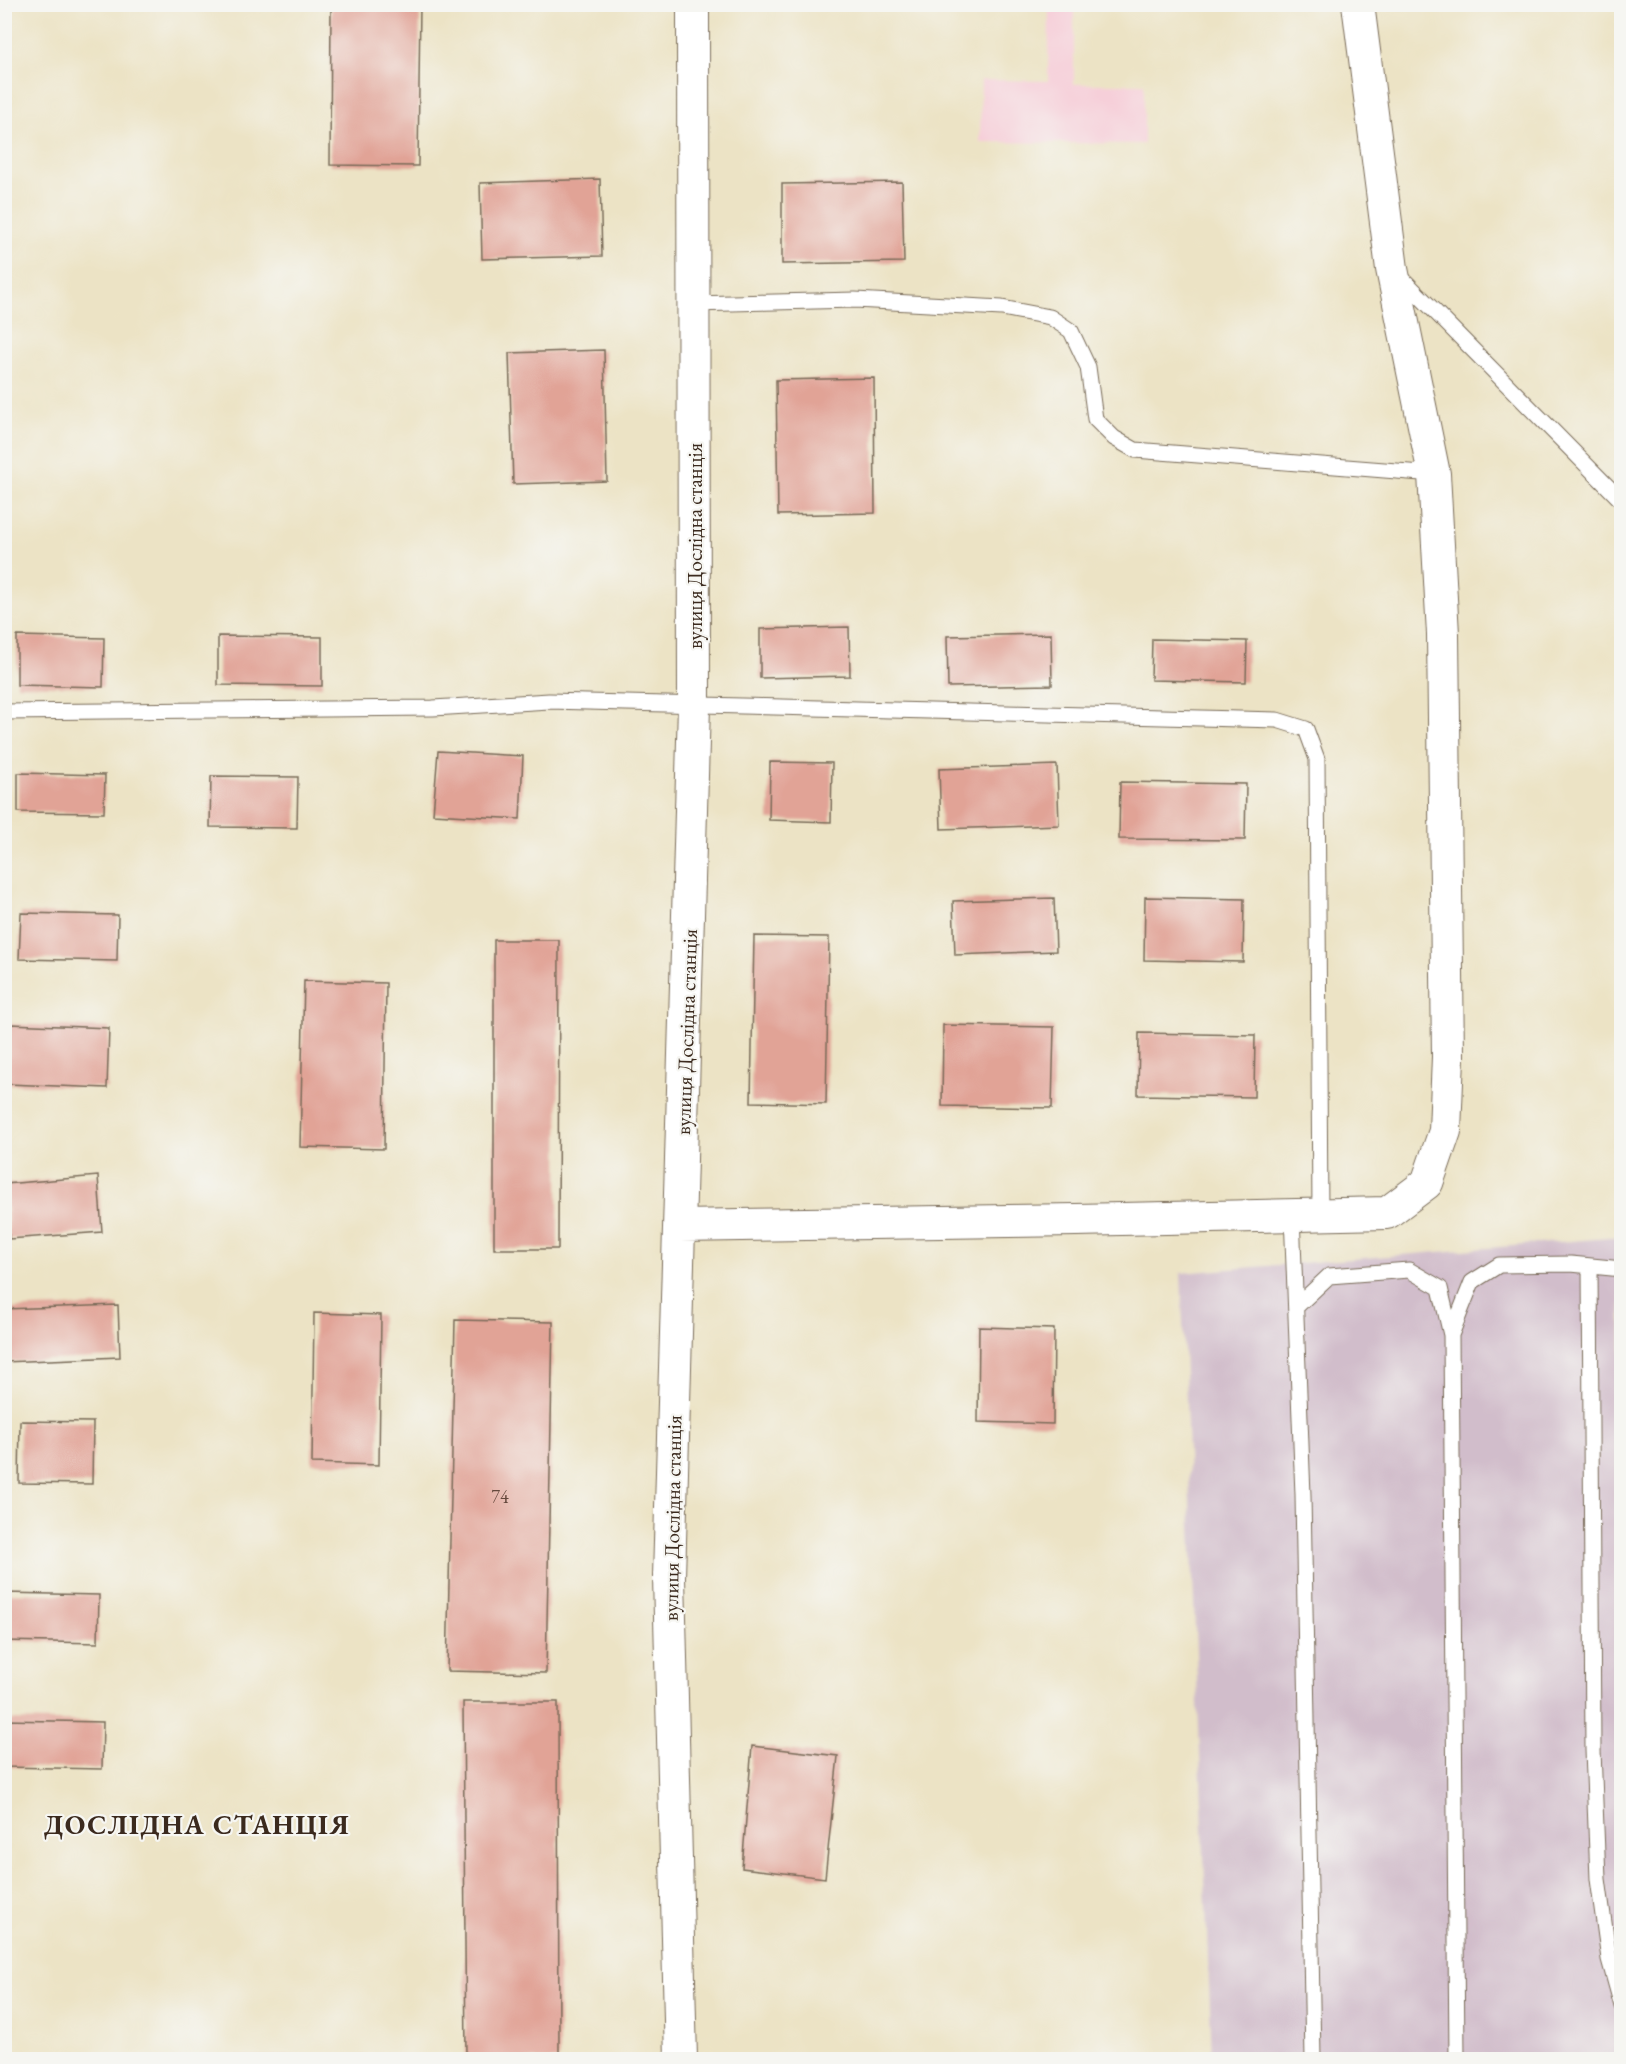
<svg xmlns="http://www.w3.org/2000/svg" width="1626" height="2064" font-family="'EB Garamond',serif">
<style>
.built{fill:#f6cfd9}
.industrial{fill:#d1bdcb}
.building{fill:#e1a396}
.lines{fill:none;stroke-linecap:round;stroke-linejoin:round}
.lane-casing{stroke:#796b58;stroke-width:17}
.street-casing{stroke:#796b58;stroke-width:34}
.lane{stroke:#fff;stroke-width:15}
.street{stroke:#fff;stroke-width:32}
.labels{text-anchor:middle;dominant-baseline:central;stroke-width:4.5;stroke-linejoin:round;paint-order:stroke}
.number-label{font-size:18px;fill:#64483c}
.street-label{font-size:21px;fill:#3b2a1e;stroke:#f6f6f2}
.district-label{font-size:27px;font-weight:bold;letter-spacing:1.5px;fill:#3b2a1e;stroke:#f6f6f2}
</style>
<rect width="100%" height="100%" fill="#f6f6f2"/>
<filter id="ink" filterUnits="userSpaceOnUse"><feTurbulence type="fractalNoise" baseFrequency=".0167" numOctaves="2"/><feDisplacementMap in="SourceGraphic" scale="12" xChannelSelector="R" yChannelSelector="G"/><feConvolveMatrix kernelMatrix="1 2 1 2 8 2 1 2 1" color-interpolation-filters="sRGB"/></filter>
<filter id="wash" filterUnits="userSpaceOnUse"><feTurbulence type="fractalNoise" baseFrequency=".008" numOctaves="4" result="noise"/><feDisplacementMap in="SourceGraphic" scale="24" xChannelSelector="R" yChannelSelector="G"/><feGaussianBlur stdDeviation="1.35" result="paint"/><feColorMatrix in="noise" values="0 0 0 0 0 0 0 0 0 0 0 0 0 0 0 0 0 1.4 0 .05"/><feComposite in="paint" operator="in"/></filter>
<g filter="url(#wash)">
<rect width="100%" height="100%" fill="#ece3c5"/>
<path class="built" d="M980,4L1149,5V8L1074,7V84H1144V144L980,142L981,80L1048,81L1049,7L980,6Z"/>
<path class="industrial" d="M1621,1237V2059H1212L1181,1273Z"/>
<g id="blocks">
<path class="building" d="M331,4H420L418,166L330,165Z
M600,179L602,256L482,259L480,183Z
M902,182L904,262L782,264V184Z
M604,350L607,481L513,484L509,353Z
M874,378L875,513L778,515L776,380Z
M849,627L850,676L760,678V629Z
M1051,634L1052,685L948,687L947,636Z
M17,636L104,638L103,687L17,685Z
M218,636L322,637V686L218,685Z
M1152,639L1247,641L1246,682L1151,680Z
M438,751L523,756L520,819L433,814Z
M770,762L832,763L831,822L769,820Z
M1057,765L1059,825L941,829L939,769Z
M18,773L105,775L104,813L18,812Z
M211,776L298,777L297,828L210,827Z
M1120,782L1246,784L1245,840L1119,839Z
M1145,897L1244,899L1243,962L1144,960Z
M1054,898L1056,951L955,955L953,901Z
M21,913L118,915L117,961L19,959Z
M754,936L829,937L826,1104L751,1102Z
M494,940H559L558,1249H494Z
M304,981L386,983L384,1149L300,1147Z
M10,1024L109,1028L107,1088L7,1084Z
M943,1025L1054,1027L1052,1108L942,1106Z
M1139,1033L1255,1035L1254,1097L1138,1095Z
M98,1176L102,1232L9,1239L5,1184Z
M118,1305L120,1357L4,1362V1309Z
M314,1313L381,1315L379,1465L312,1463Z
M455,1320L553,1322L546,1673L447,1671Z
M979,1327L1054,1329L1053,1424L978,1422Z
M20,1421L93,1422L92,1484L19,1483Z
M4,1593L99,1595L98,1643L4,1641Z
M463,1702H558L559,2060H466Z
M4,1720L103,1722L102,1769L4,1767Z
M752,1746L838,1756L825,1878L742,1868Z
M399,2056V2060H234V2057Z"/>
</g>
</g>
<g filter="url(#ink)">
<use href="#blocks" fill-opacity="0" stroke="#796b58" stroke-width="1.5"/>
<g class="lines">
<defs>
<path id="lane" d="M1398,274L1622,501
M693,304L855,300L1002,308L1050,317L1071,331L1088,367L1095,419L1114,438L1135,450L1434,474
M4,712L433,708L549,701L1277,720L1306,729L1317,759L1320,1215
M1292,1215L1303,1495L1313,2060
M1590,1266L1593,1750L1598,1879L1609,1959L1622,2006
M1296,1307L1329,1276L1409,1270L1440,1288L1451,1335L1457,2060
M1451,1335L1472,1282L1499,1265L1571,1264L1622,1269"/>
<path id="street" d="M680,1226L1076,1220L1387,1213L1427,1183L1445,1131L1448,1057L1443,634L1434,474L1392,269L1358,4
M681,2060L669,1577L694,706L693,4"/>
</defs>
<use href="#lane" class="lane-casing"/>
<use href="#street" class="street-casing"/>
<use href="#lane" class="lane"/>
<use href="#street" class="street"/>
</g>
</g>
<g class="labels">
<g class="number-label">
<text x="500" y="1496">74</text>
</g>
<g class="street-label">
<text transform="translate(694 546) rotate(-90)">вулиця Дослідна станція</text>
<text transform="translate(686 1032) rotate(-88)">вулиця Дослідна станція</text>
<text transform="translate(672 1518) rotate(-89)">вулиця Дослідна станція</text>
</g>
<g class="district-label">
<text x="197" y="1824">ДОСЛІДНА СТАНЦІЯ</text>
</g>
</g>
<rect width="1626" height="2064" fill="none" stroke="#f6f6f2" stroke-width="24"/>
</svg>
